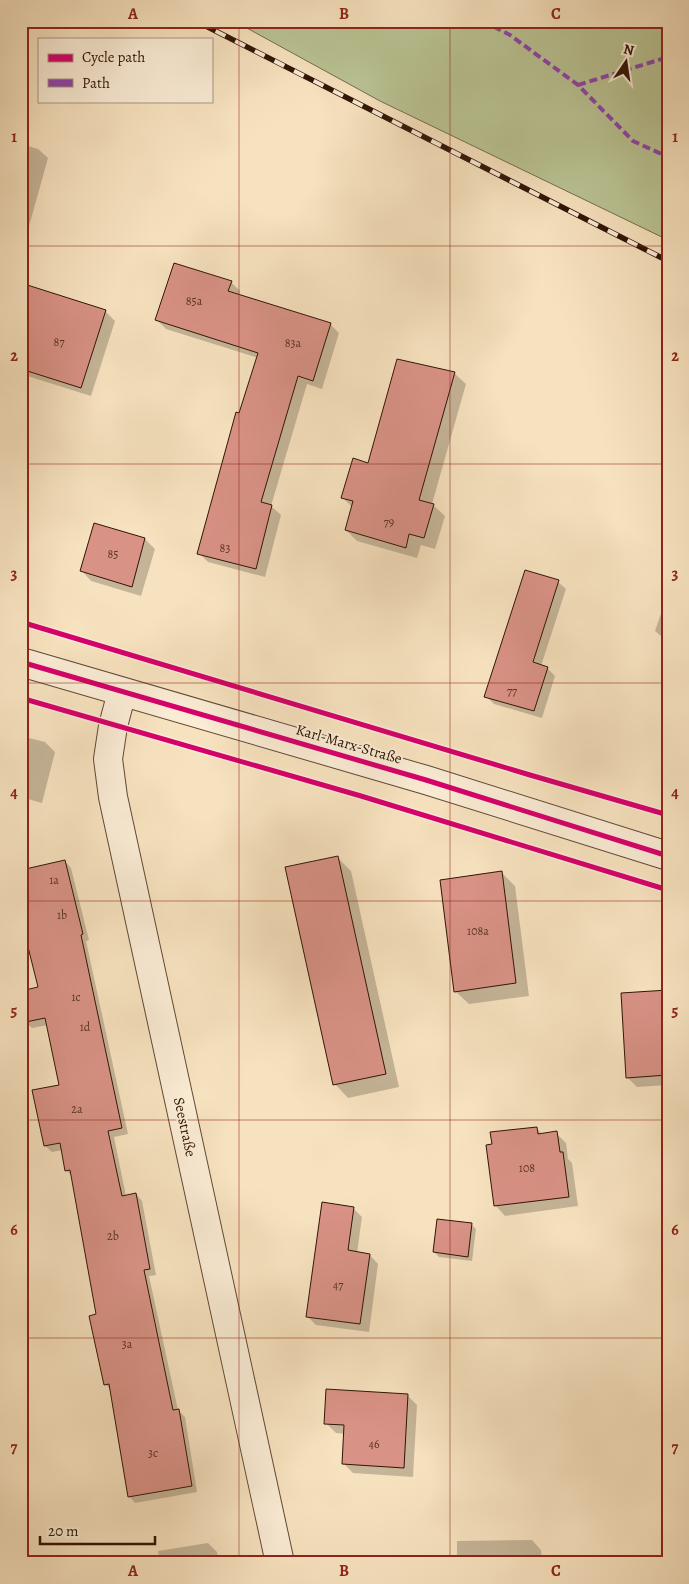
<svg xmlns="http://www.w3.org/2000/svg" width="689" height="1584" font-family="Alegreya,serif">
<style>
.green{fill:#bac494;stroke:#756c4c}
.shadow{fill:#0003}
.building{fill:#d99286;stroke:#301405}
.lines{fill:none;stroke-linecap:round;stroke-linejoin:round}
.minor-casing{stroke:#624834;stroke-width:30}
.minor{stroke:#faecd5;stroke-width:28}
.rail-casing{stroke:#301405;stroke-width:5.5}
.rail{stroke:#faecd5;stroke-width:4;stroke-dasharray:11;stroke-linecap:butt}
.quiet{stroke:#8e44ad;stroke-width:4;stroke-dasharray:8 4;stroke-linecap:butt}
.cycleway-casing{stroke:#faecd5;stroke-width:8}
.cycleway{stroke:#d6006c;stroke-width:5}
.grid{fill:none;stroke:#8f2418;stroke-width:1;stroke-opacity:0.55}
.labels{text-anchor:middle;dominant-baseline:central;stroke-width:4;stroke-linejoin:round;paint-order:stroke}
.number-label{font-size:12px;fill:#5a3425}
.street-label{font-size:15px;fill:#301405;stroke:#faecd5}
.neatline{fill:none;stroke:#8f2418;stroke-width:2}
.grid-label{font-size:16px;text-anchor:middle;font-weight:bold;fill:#8f2418}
</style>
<rect width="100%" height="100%" fill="#f7e2bf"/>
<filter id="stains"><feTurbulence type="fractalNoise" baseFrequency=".004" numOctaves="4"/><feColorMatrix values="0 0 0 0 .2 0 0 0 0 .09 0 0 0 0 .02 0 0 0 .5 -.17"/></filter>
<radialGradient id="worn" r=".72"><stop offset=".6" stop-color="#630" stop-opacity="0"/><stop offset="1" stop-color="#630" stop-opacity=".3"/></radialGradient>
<path class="green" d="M234,21H668V240L380,101Z"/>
<path class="shadow" d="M21,144L38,149L48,158L26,237L21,236Z
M231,282L240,291L239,296L330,324L339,333L322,389L307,384L271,506L281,515L265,577L208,562L199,553L258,358L166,329L157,320Z
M105,311L115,321L91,396L21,374V319Z
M454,373L466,384L432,504L445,516L435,549L421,545L417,558L357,541L346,530L352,507L343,498L369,465Z
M95,525L145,539L155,549L141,596L91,581L82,571Z
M558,582L566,589L541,666L547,668L555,676L542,718L494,704L486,696Z
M668,593V642L655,631Z
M21,736L45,742L55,752L42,803L21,797Z
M337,857L351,871L399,1087L348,1098L335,1084Z
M65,861L71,868L89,940L86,941L128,1134L114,1137L126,1196L136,1194L142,1201L156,1275L149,1276L178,1410L185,1417L197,1492L135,1503L129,1496L111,1390L105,1384L97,1315L72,1176L66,1170L63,1150L52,1152L45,1146L60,1086L48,1025L32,1028L25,1022L39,988Z
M502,873L515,886L529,996L469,1004L455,991Z
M668,991V1085L637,1087L627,1077Z
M536,1128L542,1134L556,1133L566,1143L568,1159L572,1163L578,1206L505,1216L496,1206Z
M353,1208L362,1217L357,1253L370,1255L378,1264L369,1332L316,1325L307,1316Z
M471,1224L476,1229L472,1261L439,1257L434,1252Z
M408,1396L417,1405L413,1477L353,1473L343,1463L345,1434L336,1433L326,1423Z
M532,1540L541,1550L542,1563H457V1541Z
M208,1543L217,1552L219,1563H160L158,1551Z"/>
<path class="building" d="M174,263L232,281L228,291L331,323L313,381L298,376L261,502L272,505L256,569L197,554L236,412L239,413L258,353L155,320Z
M21,283L106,310L81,388L21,369Z
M397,359L455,372L419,500L434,504L424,538L409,534L406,548L345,530L353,501L341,498L353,458L368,463Z
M94,523L145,538L132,587L80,571Z
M525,570L559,580L533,662L548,667L534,711L484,697Z
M338,856L386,1074L333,1085L285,867Z
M65,860L83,934L81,935L122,1128L108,1131L122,1196L136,1193L150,1269L144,1270L173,1410L179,1409L192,1486L128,1497L109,1384L104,1385L89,1316L96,1314L70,1170L65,1171L60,1143L44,1146L32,1090L59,1085L45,1018L21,1023V991L38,987L21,919V870Z
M502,871L516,983L454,992L440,880Z
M668,990V1075L626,1078L621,993Z
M537,1127L538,1134L557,1131L560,1152H563L569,1197L494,1206L486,1145L492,1144L490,1132Z
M322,1202L354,1207L348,1250L370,1254L360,1324L306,1317Z
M437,1219L472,1223L468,1257L433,1252Z
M326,1389L408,1394L404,1468L342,1464L344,1425L324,1424Z"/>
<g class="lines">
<defs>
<path id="minor" d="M21,662L426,780L668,856
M122,692L113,726L108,759L113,797L280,1563"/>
</defs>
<use href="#minor" class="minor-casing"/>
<use href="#minor" class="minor"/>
<defs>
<path id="rail" d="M196,21L668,261"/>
</defs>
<use href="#rail" class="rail-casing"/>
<use href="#rail" class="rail"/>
<path class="quiet" d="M483,21L510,35L578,85L633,141L668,157
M578,85L668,57"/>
<defs>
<path id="cycleway" d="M21,622L530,775L668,815
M21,662L426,780L668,856
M21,698L361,796L668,890"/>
</defs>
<use href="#cycleway" class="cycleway-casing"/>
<use href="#cycleway" class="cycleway"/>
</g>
<path class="grid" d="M239,21V1563M450,21V1563M21,246H668M21,464H668M21,683H668M21,901H668M21,1120H668M21,1338H668"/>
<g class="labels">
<g class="number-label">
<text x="194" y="301">85a</text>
<text x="59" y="342">87</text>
<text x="293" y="343">83a</text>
<text x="389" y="522">79</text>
<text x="225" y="548">83</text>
<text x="113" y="554">85</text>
<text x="512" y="691">77</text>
<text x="54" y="880">1a</text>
<text x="62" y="915">1b</text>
<text x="478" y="931">108a</text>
<text x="76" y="997">1c</text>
<text x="85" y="1027">1d</text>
<text x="77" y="1109">2a</text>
<text x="527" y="1168">108</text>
<text x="113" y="1236">2b</text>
<text x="338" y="1285">47</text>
<text x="127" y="1344">3a</text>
<text x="374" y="1444">46</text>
<text x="153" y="1453">3c</text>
</g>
<g class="street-label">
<text transform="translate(349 744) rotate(16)">Karl-Marx-Straße</text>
<text transform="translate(185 1127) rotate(78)">Seestraße</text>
</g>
</g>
<rect width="689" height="1584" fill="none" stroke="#f7e2bf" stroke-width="55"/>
<rect x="38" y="38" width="175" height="65" fill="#faecd5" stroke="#a99682"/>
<rect x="48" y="54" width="25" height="8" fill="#d6006c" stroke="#a99682"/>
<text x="82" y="62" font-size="15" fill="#301405">Cycle path</text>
<rect x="48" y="79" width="25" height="8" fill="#8e44ad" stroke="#a99682"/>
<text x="82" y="88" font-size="15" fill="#301405">Path</text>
<g transform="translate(626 62) rotate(13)" stroke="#faecd5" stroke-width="4" paint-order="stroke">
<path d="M0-4L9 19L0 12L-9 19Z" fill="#301405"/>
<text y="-8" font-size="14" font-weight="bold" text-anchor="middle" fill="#301405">N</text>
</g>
<path d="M40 1536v8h115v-8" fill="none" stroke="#301405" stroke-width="2.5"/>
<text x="48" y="1536" font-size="15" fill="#301405" stroke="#faecd5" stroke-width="4" paint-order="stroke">20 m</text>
<rect x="28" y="28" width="634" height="1528" class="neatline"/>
<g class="grid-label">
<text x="133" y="19">A</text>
<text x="344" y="19">B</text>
<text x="556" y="19">C</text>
<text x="14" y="142">1</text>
<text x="675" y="142">1</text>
<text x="14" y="361">2</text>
<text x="675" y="361">2</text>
<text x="14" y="579">3</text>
<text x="675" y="579">3</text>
<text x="14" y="798">4</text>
<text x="675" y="798">4</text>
<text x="14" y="1016">5</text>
<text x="675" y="1016">5</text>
<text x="14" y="1235">6</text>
<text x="675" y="1235">6</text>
<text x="14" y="1453">7</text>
<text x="675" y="1453">7</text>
<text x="133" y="1576">A</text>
<text x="344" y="1576">B</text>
<text x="556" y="1576">C</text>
</g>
<rect width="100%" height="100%" filter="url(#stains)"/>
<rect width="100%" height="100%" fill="url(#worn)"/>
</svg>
